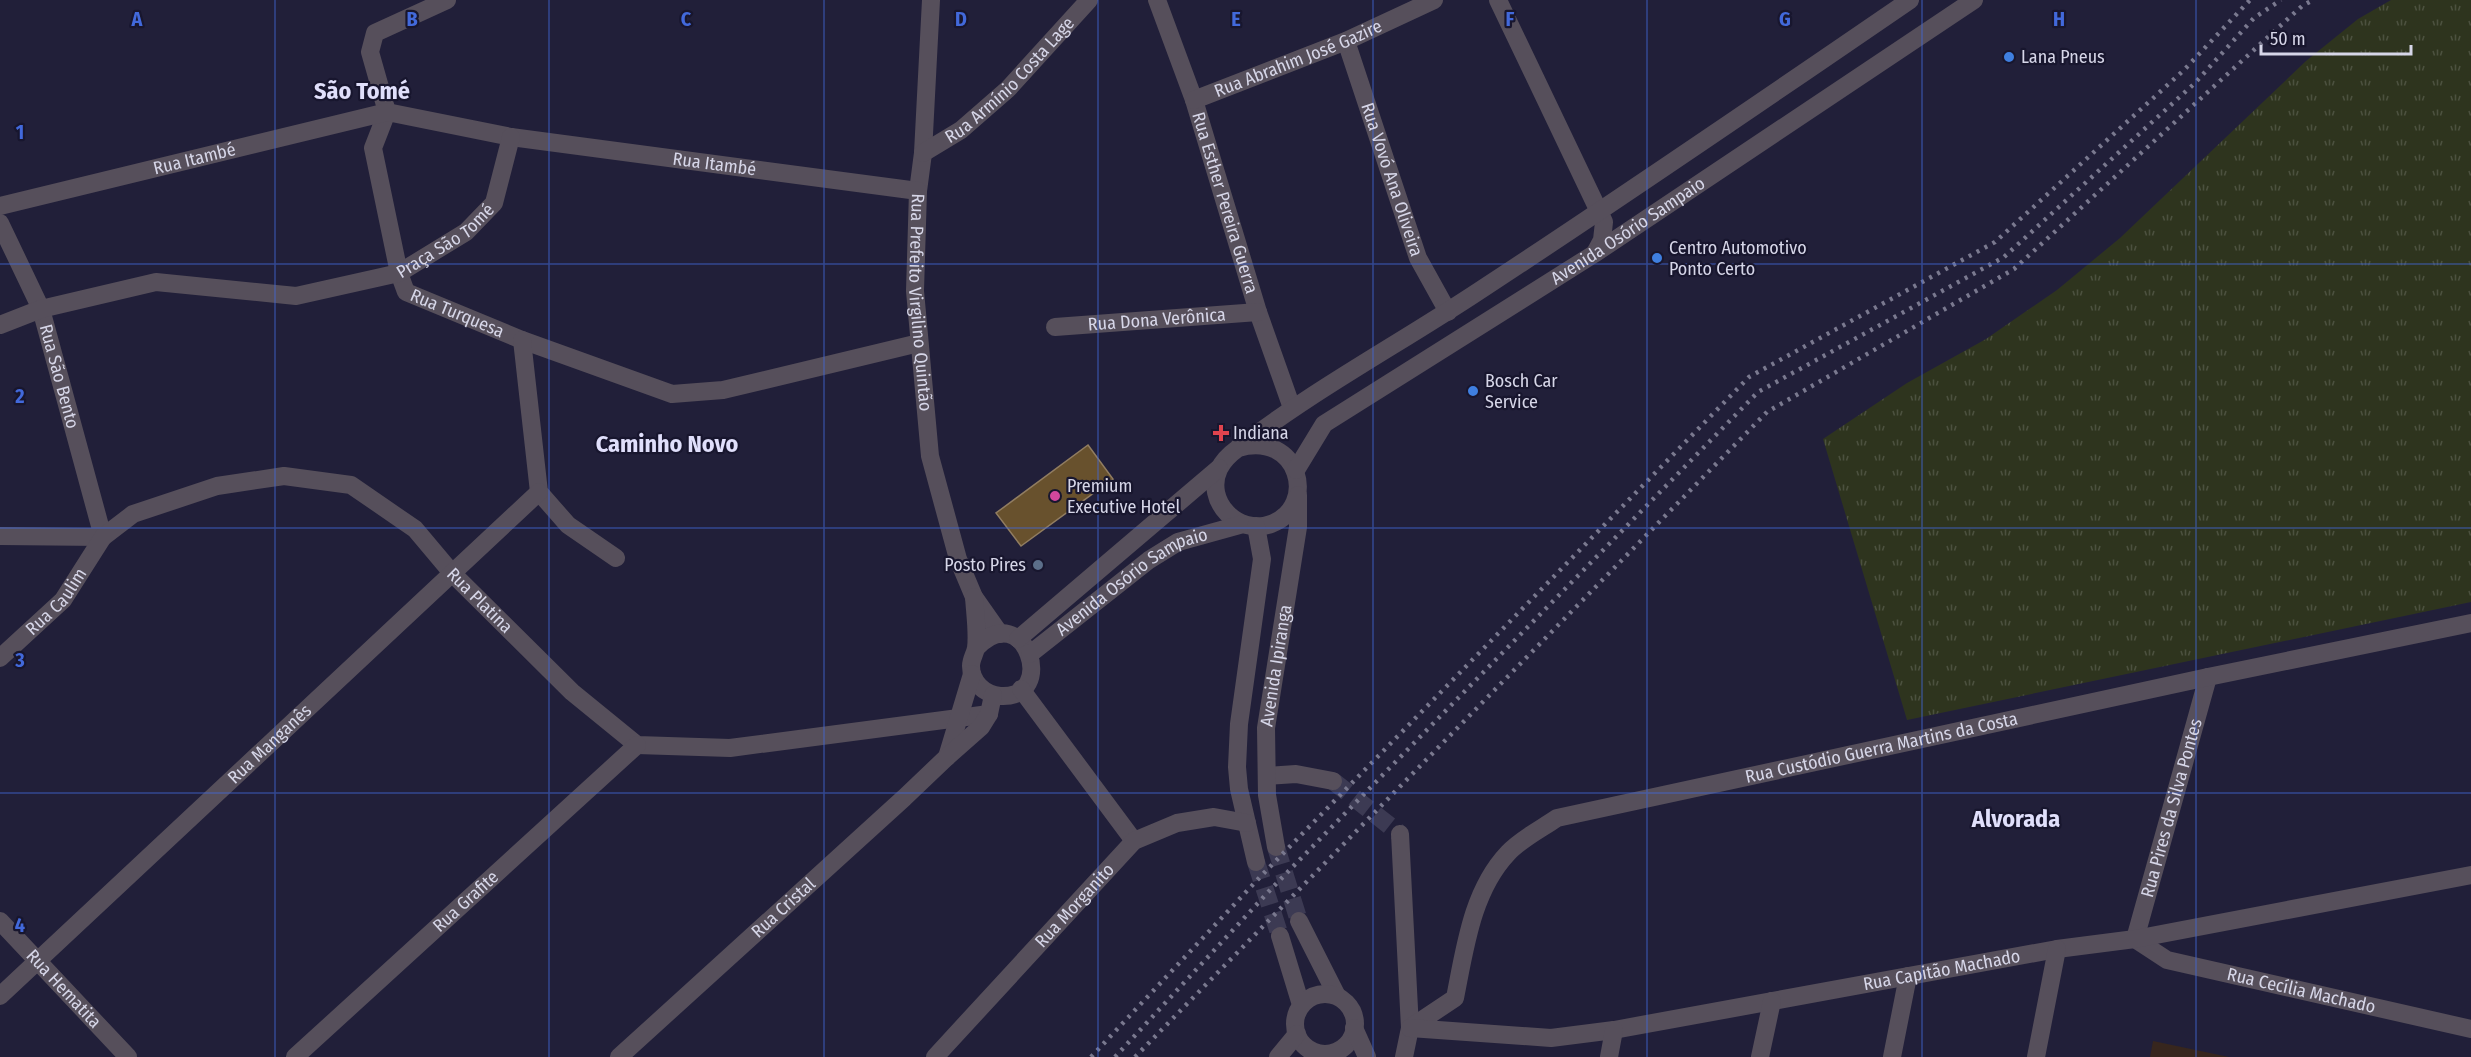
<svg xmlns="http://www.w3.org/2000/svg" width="2471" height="1057" font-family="'Fira Sans Condensed',sans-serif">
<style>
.education{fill:#37261e}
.grass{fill:url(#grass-tufts)}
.building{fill:#68512d;stroke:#917d61;stroke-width:1.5}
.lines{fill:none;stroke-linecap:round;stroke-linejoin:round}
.minor-tunnel{stroke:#3c3a53;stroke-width:18;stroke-dasharray:18 9;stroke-linecap:butt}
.minor{stroke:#564f5b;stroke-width:18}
.rail{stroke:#7a798f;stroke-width:4.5;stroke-dasharray:3 6;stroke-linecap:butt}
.grid{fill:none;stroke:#4269db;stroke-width:1.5;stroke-opacity:0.55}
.shop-dot{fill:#3f7fe0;stroke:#18162e;stroke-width:2}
.health-dot{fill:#e0444e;stroke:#18162e;stroke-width:2}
.hotel-dot{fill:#d1479c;stroke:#18162e;stroke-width:2}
.service-dot{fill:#5c6f8a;stroke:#18162e;stroke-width:2}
.labels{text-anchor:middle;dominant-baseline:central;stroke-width:4.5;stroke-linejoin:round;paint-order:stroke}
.poi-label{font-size:18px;fill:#d6d6e8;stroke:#18162e;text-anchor:start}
.street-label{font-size:18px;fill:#d6d6e8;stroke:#18162e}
.district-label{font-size:24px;font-weight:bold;fill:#e0dffb;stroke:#18162e}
.grid-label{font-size:20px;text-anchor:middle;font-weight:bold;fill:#4269db;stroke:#18162e;stroke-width:4.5;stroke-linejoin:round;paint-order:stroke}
</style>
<defs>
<pattern id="grass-tufts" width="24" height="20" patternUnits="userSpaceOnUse" patternTransform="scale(1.5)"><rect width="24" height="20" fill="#2e341e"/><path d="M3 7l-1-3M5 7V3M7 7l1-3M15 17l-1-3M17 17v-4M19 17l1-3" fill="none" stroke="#4c513f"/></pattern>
</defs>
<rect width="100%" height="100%" fill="#211f39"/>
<path class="education" d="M2153,1041L2229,1057H2150Z"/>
<path class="grass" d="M2391,0H2471V602L1907,720L1823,439L1907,383L1986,339L2057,290L2120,238L2306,61L2358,19Z"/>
<path class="building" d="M1088,445L1113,479L1021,546L996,513Z"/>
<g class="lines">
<path class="minor-tunnel" d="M1333,781L1400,834
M1276,847L1299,921
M1256,862L1280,936"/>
<g class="minor">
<path id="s1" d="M931,0L923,153L918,191L915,291L930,456L958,559L974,597L1000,634"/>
<path id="s2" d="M1157,0L1194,100L1258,312L1292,408"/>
<path d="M1498,0L1604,222L1602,240L1595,253"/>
<path id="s3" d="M1346,41L1418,258L1448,312"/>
<path id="s4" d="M1194,100L1346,41L1434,0"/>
<path id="s5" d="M387,112L373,148L399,273L406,292L522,340L672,394L723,390L919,343"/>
<path d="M387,112L370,52L375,33L447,0"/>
<path id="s6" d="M923,153L961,130L1008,89L1089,0"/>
<path id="s7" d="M0,206L387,112L511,137L918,191"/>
<path id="s8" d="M0,223L41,309L103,537"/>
<path id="s9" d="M0,325L41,309L156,282L296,296L399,273L466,232L494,203L511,137"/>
<path id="s10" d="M1055,327L1258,312"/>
<path d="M522,340L539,492L568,525L616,558"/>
<path d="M1238,448C1299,430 1319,506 1271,524C1238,536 1204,501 1219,469C1223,461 1230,454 1237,449C1313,390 1399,344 1479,291C1624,196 1767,98 1910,0"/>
<path id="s11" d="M1296,470L1324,424L1594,254L1974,0"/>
<path d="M0,536L103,537"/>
<path d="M974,597C975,613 978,633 976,648C975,654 971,659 971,666C971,682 984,694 1000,696C1059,700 1025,596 976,648"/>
<path d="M1018,639L1219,468"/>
<path id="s12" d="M1030,654L1149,560L1178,542L1243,524"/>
<path id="s13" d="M0,658L63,600L103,537L133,514L217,486L284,476L351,485L415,529L452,573L572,692L637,745L730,748L989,714"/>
<path d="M1021,689L1134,841"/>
<path d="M947,757L972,674"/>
<path d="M1267,776L1296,774L1333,781"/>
<path d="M1400,834L1410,1028L1404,1057"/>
<path id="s14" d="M1276,847L1267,795L1266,728L1298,527V495"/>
<path d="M1256,862L1239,789L1237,767L1239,724L1262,559L1256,526"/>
<path id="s15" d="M0,921L128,1057"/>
<path d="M1299,921L1337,996"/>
<path d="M1280,936L1301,1005"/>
<path id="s16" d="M2135,939L2167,960L2471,1029"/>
<path id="s17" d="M2135,939L2208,677"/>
<circle cx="1325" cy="1024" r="30"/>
<path id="s18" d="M0,996L539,492"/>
<path d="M1354,1028L1367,1057"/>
<path id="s19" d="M1410,1028L1455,998C1465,948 1472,891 1508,853C1521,839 1541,829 1557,818L2208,677L2471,623"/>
<path id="s20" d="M1410,1028L1551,1038L1614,1030L2057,949L2135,939L2471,875"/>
<path id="s21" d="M295,1057L637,745"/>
<path id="s22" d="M619,1057L904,798L947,757L981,727L989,714L993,695"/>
<path id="s23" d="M935,1057L1134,841L1177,823L1214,817L1247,823"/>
<path d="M1278,1057L1297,1034"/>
<path d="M1609,1057L1614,1030"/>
<path d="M1760,1057L1772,1001"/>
<path d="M1892,1057L1908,976"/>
<path d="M2036,1057L2057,949"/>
</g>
<path class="rail" d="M1091,1057L1261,876L1749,377L1995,242L2184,70L2250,0
M1115,1057L1272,888L1758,392L2004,257L2195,83L2254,18L2281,0
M1135,1057L1767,412L2014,269L2302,6L2313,0"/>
</g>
<path class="grid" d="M275,0V1057M549,0V1057M824,0V1057M1098,0V1057M1373,0V1057M1647,0V1057M1922,0V1057M2196,0V1057M0,264H2471M0,528H2471M0,793H2471"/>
<g class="shop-dot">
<circle cx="2009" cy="57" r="6"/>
<circle cx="1657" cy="258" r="6"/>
<circle cx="1473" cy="391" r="6"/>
</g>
<path class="health-dot" d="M1218 424h6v6h6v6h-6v6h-6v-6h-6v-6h6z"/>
<circle class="hotel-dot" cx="1055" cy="496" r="6"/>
<circle class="service-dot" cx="1038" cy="565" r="6"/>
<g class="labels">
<g class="poi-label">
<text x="2021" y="57">Lana Pneus</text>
<text x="1669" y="248">Centro Automotivo<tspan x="1669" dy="21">Ponto Certo</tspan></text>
<text x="1485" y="381">Bosch Car<tspan x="1485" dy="21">Service</tspan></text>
<text x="1233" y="433">Indiana</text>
<text x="1067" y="486">Premium<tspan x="1067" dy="21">Executive Hotel</tspan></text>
<text x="1026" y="565" text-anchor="end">Posto Pires</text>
</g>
<g class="street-label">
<text stroke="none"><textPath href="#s4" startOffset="112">Rua Abrahim José Gazire</textPath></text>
<text stroke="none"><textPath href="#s6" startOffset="114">Rua Armínio Costa Lage</textPath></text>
<text stroke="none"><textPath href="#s7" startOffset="200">Rua Itambé</textPath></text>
<text stroke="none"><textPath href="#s7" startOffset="730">Rua Itambé</textPath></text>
<text stroke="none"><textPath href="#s3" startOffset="146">Rua Vovó Ana Oliveira</textPath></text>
<text stroke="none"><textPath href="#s2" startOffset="214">Rua Esther Pereira Guerra</textPath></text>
<text stroke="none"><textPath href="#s11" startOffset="414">Avenida Osório Sampaio</textPath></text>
<text stroke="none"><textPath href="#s9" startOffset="465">Praça São Tomé</textPath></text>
<text stroke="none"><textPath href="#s1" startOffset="303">Rua Prefeito Virgilino Quintão</textPath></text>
<text stroke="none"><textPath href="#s5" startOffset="242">Rua Turquesa</textPath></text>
<text stroke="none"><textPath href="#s10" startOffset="102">Rua Dona Verônica</textPath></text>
<text stroke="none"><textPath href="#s8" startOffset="165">Rua São Bento</textPath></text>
<text stroke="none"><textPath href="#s12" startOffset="126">Avenida Osório Sampaio</textPath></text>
<text stroke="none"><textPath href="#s13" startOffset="80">Rua Caulim</textPath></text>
<text stroke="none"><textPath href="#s13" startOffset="596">Rua Platina</textPath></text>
<text stroke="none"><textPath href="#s14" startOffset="183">Avenida Ipiranga</textPath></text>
<text stroke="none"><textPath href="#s18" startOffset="369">Rua Manganês</textPath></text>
<text stroke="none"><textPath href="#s19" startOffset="603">Rua Custódio Guerra Martins da Costa</textPath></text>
<text stroke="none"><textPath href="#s17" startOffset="136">Rua Pires da Silva Pontes</textPath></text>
<text stroke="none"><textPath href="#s21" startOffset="231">Rua Grafite</textPath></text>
<text stroke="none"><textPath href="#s23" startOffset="206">Rua Morganito</textPath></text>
<text stroke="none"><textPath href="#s22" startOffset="222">Rua Cristal</textPath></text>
<text stroke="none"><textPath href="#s20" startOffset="538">Rua Capitão Machado</textPath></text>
<text stroke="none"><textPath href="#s15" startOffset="93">Rua Hematita</textPath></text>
<text stroke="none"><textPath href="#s16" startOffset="176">Rua Cecília Machado</textPath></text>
</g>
<g class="district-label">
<text x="362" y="91">São Tomé</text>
<text x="667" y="444">Caminho Novo</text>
<text x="2016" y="819">Alvorada</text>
</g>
</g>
<g class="grid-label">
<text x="137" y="26">A</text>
<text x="412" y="26">B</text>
<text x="686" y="26">C</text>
<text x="961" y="26">D</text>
<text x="1236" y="26">E</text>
<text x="1510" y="26">F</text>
<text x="1785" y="26">G</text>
<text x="2059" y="26">H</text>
<text x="20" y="139">1</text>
<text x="20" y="403">2</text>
<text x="20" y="667">3</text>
<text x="20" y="932">4</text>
</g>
<path d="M2261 45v9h150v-9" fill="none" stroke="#d6d6e8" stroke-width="3"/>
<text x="2270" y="45" font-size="18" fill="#d6d6e8" stroke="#18162e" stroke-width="4.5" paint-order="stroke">50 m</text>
</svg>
